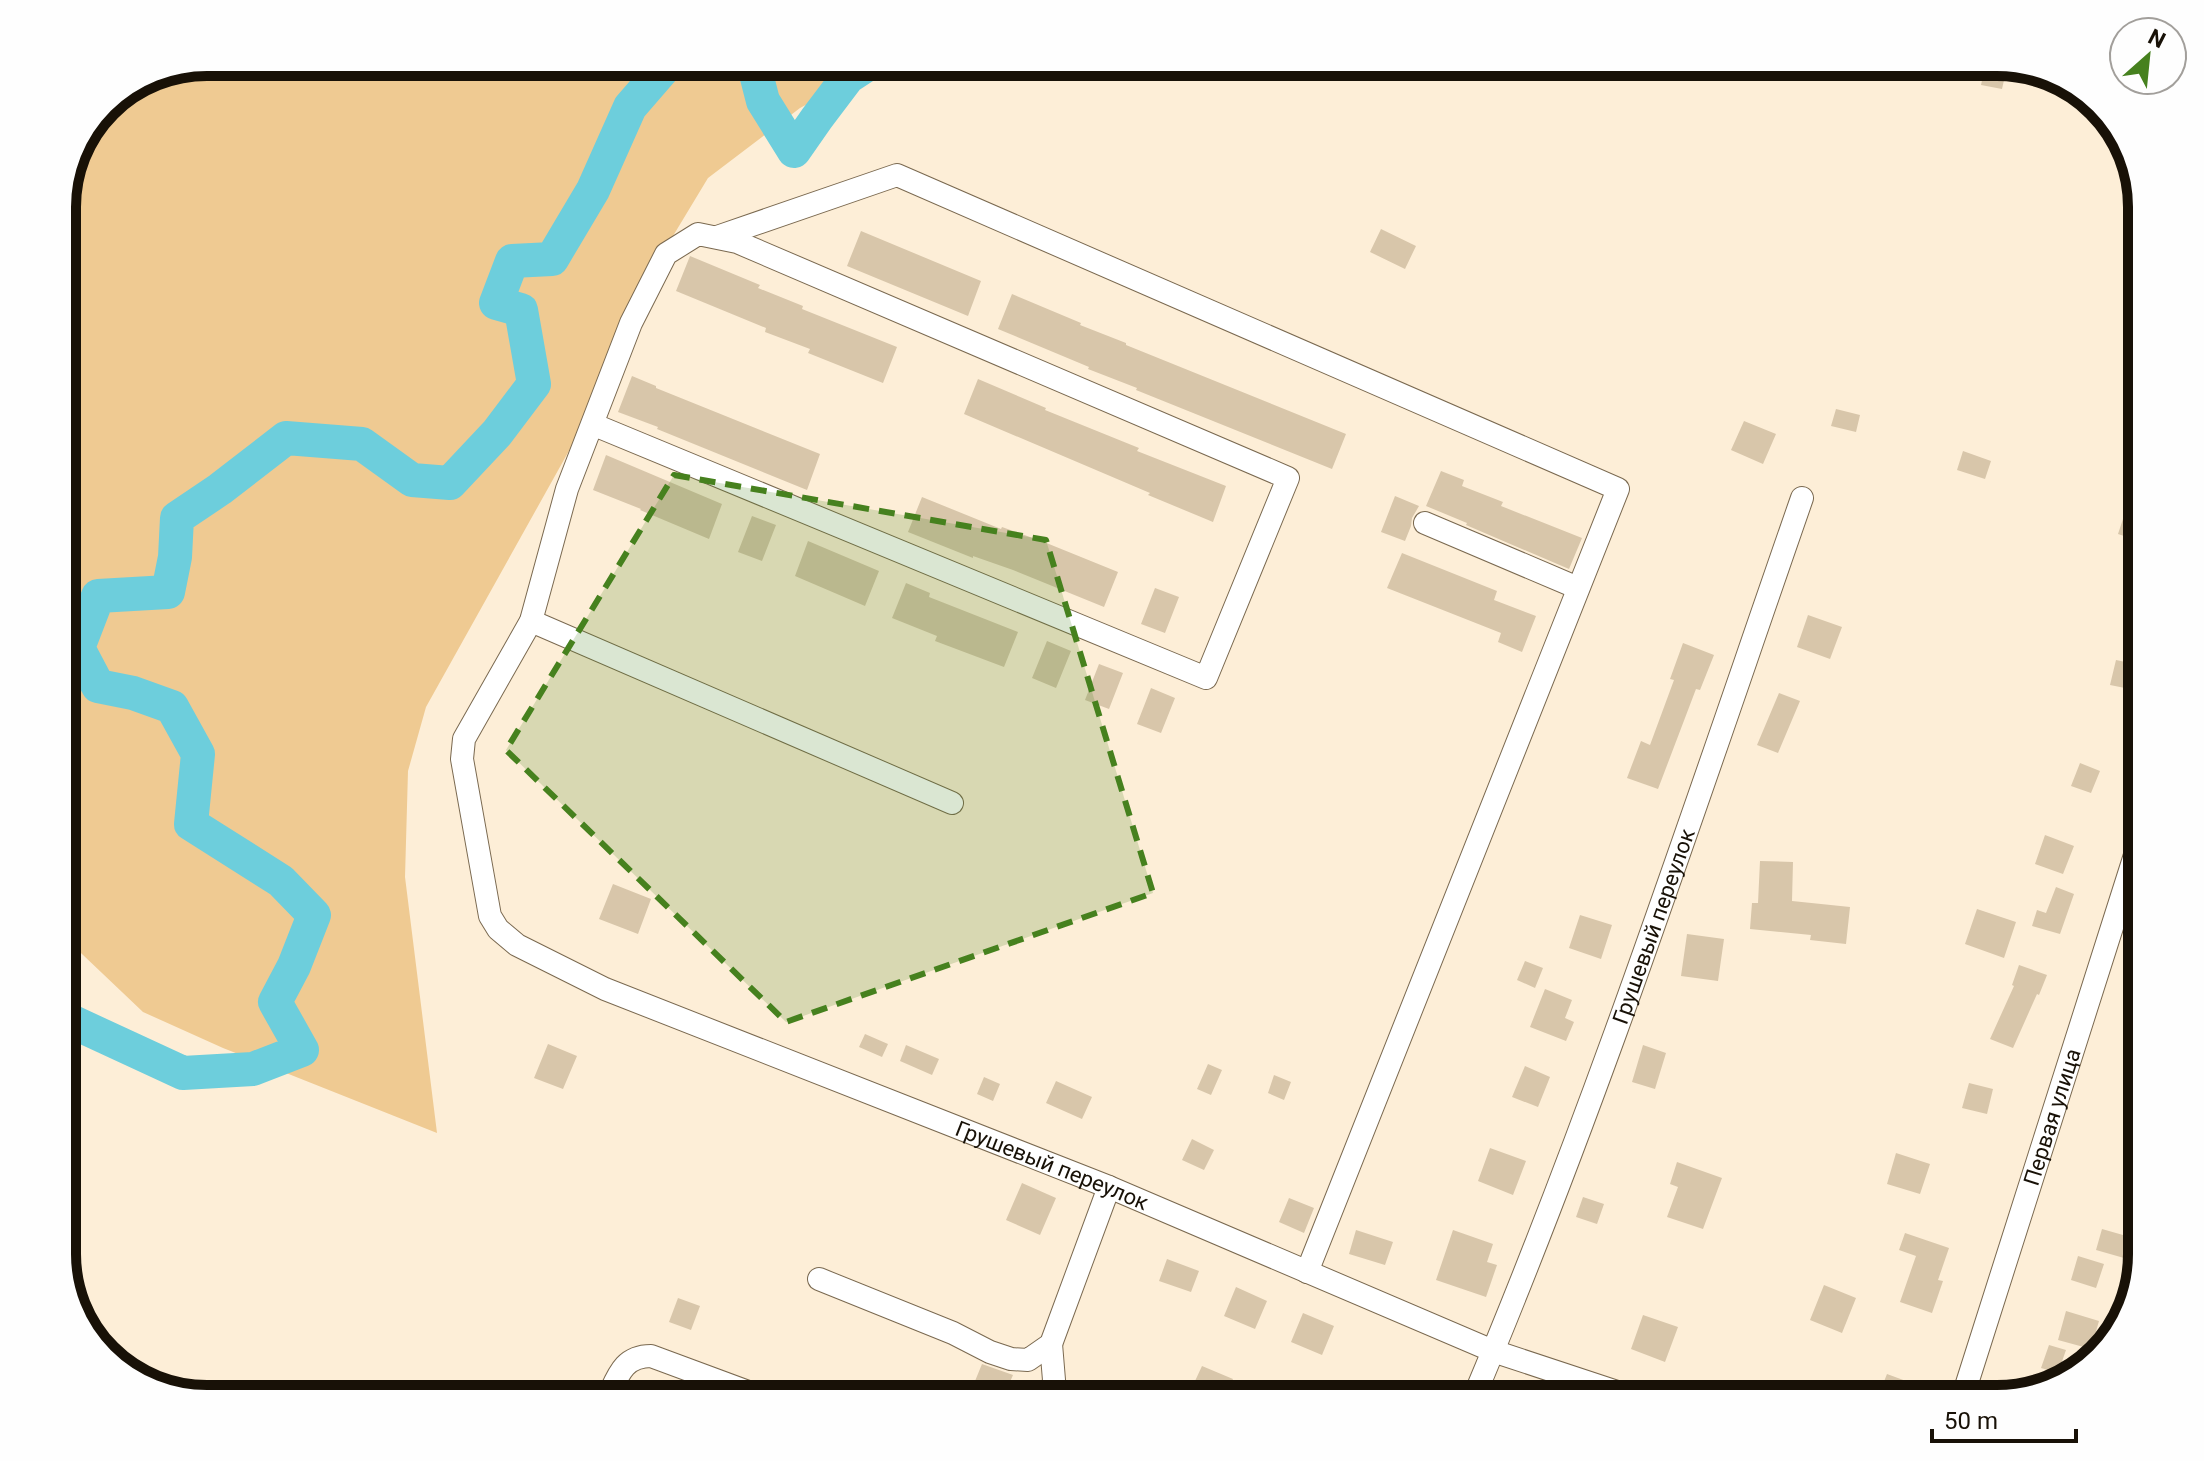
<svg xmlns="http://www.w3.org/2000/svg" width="2204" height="1461" font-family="Roboto,sans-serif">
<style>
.green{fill:#efca92}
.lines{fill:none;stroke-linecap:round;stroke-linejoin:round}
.river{stroke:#6dcedc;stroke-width:34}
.building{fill:#d8c6aa}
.minor-casing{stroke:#7a6950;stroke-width:24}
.minor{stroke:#fff;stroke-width:22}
.marked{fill:#46811e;fill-opacity:0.2;stroke:#46811e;stroke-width:6;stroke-dasharray:16 10;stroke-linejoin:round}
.labels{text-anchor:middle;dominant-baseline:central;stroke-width:8;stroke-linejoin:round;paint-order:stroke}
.street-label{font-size:22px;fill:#181107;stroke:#fefefe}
.rim{fill:none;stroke:#181107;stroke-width:10}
</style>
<rect width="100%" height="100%" fill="#fdeed7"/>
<path class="green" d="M207,62H887L800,108L708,178L647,279L604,388L426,707L408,771L405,877L437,1133L223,1048L143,1012L62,935V198L105,104L152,73Z"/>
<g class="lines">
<path class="river" d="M753,62L763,101L794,151L817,118L848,77L871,62
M62,1017L183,1073L253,1069L302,1050L275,1002L294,966L314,915L281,881L191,824L198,754L172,707L133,693L98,686L78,648L98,596L168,592L175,557L177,518L220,489L286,438L362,444L412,480L450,483L497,433L534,384L521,310L496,303L512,261L552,259L593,190L630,107L669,62"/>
</g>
<path class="building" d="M1986,62L2007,67L2002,89L1981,85Z
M1381,229L1416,246L1405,269L1370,252Z
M861,231L981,281L968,316L847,266Z
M690,256L760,285L758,288L803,306L802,309L897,347L883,383L808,353L810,349L765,332L766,328L676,291Z
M1012,294L1081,323L1080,325L1126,343V345L1346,434L1332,469L1136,390L1137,388L1088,369L1089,367L998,329Z
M632,376L656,386V388L820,454L807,490L657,429L658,427L618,412Z
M978,379L1046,408L1045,410L1139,448L1137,451L1226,486L1213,522L1148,495L1150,493L964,414Z
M1836,409L1860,415L1856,432L1831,426Z
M1744,421L1776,434L1763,464L1731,450Z
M1963,451L1991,461L1985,479L1957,470Z
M606,455L722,504L709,539L640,510L641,509L593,490Z
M1441,471L1464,480L1462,486L1503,502L1501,506L1582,538L1569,569L1466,525L1467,523L1426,506Z
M1395,496L1419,506L1412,518L1411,526L1405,541L1381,532Z
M922,497L1001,529L1002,527L1044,542L1118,572L1104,607L1013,570L973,556V558L908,532Z
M2128,504L2142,509V542L2118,534Z
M752,516L776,525L762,561L738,552Z
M808,541L879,571L865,606L795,576Z
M1402,553L1497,591L1494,600L1536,616L1522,652L1498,642L1501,633L1387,588Z
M906,583L930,593L929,597L1018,632L1004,667L935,641L937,636L892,618Z
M1155,588L1179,597L1165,633L1141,624Z
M1808,615L1842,627L1830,659L1797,647Z
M1047,641L1071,651L1056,688L1032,678Z
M1683,643L1714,655L1700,690L1696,689L1658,789L1627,778L1641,741L1650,745L1674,680L1670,679Z
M2116,660L2135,664L2130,689L2110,685Z
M1099,664L1123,673L1109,709L1085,700Z
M1151,688L1175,698L1161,733L1137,724Z
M1779,693L1800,701L1778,753L1757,745Z
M2080,763L2100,771L2091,793L2071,786Z
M2045,835L2074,846L2063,874L2035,864Z
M1760,861L1793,862L1792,901L1850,907L1846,944L1810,940L1811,935L1750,929L1752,903H1758Z
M613,884L651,899L638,934L599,919Z
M2056,887L2074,894L2060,934L2032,926L2037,910L2046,913Z
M1977,909L2016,922L2004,958L1965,944Z
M1580,915L1612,925L1601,959L1569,948Z
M1687,934L1724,939L1718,981L1681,976Z
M1525,961L1543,968L1535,988L1517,980Z
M2019,965L2047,975L2039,995L2037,994L2013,1048L1990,1039L2014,986L2012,985Z
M1545,989L1572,1000L1565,1018L1574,1022L1566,1041L1530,1027Z
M865,1034L888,1044L882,1057L859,1047Z
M548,1044L577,1056L563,1089L534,1078Z
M906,1045L939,1059L932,1075L900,1061Z
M1643,1045L1666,1053L1655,1089L1632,1082Z
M1208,1064L1222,1070L1211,1095L1197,1089Z
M1525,1066L1550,1077L1538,1107L1512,1097Z
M1274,1075L1291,1082L1284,1100L1268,1093Z
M984,1077L1000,1084L993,1101L977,1094Z
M1056,1081L1092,1097L1082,1119L1046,1103Z
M1969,1083L1993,1089L1987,1114L1962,1108Z
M1192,1139L1214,1150L1204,1170L1182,1160Z
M1490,1148L1526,1161L1513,1195L1478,1181Z
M1896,1153L1930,1164L1920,1194L1887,1184Z
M1677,1162L1722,1178L1703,1229L1667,1217L1678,1187L1670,1184Z
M1022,1183L1056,1198L1040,1235L1006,1220Z
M1583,1197L1604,1204L1597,1224L1576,1217Z
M1289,1198L1314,1208L1304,1233L1279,1222Z
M2102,1229L2137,1239L2131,1260L2096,1250Z
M1356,1230L1393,1242L1385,1265L1349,1254Z
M1453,1230L1493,1244L1487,1262L1497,1265L1486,1297L1436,1280Z
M1905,1233L1949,1248L1938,1280L1943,1281L1932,1313L1900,1302L1916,1256L1899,1250Z
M2078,1256L2104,1264L2096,1288L2071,1280Z
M1167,1259L1199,1271L1191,1292L1159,1281Z
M1824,1285L1856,1298L1842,1333L1810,1320Z
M1236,1287L1267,1301L1255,1329L1224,1316Z
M678,1298L700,1306L691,1330L669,1322Z
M2066,1311L2099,1321L2091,1349L2058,1340Z
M1303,1313L1334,1326L1322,1355L1291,1342Z
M1643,1315L1678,1327L1665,1362L1631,1349Z
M2049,1345L2066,1350L2058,1373L2041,1368Z
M982,1364L1013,1375L1003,1398L973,1386Z
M1202,1366L1233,1379L1224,1399H1200L1189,1394Z
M1887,1374L1906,1381L1899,1399H1877Z"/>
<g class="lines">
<defs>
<g id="minor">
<path d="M717,237L897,175L1618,489L1307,1272"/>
<path id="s1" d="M592,424L1206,678L1288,478L737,242L698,234L666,254L631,323L567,489L531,621L464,739L462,759L490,916L498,929L517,945L605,989L1109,1187L1493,1351L1638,1399"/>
<path d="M1425,523L1578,588"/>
<path d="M531,621L952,803"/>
<path d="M819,1279L953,1333L990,1352L1011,1359L1028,1360L1051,1344L1109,1187"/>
<path d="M607,1399C618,1376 623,1356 651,1356L767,1399"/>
<path d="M1050,1399L1054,1380L1051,1344"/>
<path id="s2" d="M1473,1399C1597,1105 1697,800 1802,498"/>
<path id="s3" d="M1962,1399L2142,833"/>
</g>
</defs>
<use href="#minor" class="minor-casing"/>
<use href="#minor" class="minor"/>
</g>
<path class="marked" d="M674,475L1046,540L1153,893L786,1022L506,750Z"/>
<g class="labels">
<g class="street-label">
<text stroke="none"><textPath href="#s2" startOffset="506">Грушевый переулок</textPath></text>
<text stroke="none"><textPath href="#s3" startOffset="296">Первая улица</textPath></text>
<text stroke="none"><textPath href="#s1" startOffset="2884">Грушевый переулок</textPath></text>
</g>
</g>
<path d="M0 0H2204V1461H0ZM207 76H1997A131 131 0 0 1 2128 207V1254A131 131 0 0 1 1997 1385H207A131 131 0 0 1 76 1254V207A131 131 0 0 1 207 76Z" fill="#fefefe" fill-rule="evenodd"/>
<path class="rim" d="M207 76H1997A131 131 0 0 1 2128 207V1254A131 131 0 0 1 1997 1385H207A131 131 0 0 1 76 1254V207A131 131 0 0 1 207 76Z"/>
<g transform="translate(2148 56) rotate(27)"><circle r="38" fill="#fefefe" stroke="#a29f9b" stroke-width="2"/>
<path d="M0-6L14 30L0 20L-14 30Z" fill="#46811e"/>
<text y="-12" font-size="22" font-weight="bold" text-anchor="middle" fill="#181107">N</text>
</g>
<path d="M1932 1429v12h144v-12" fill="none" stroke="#181107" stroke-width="4"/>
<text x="1944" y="1429" font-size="24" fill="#181107" stroke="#fefefe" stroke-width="6" paint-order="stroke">50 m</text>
</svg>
